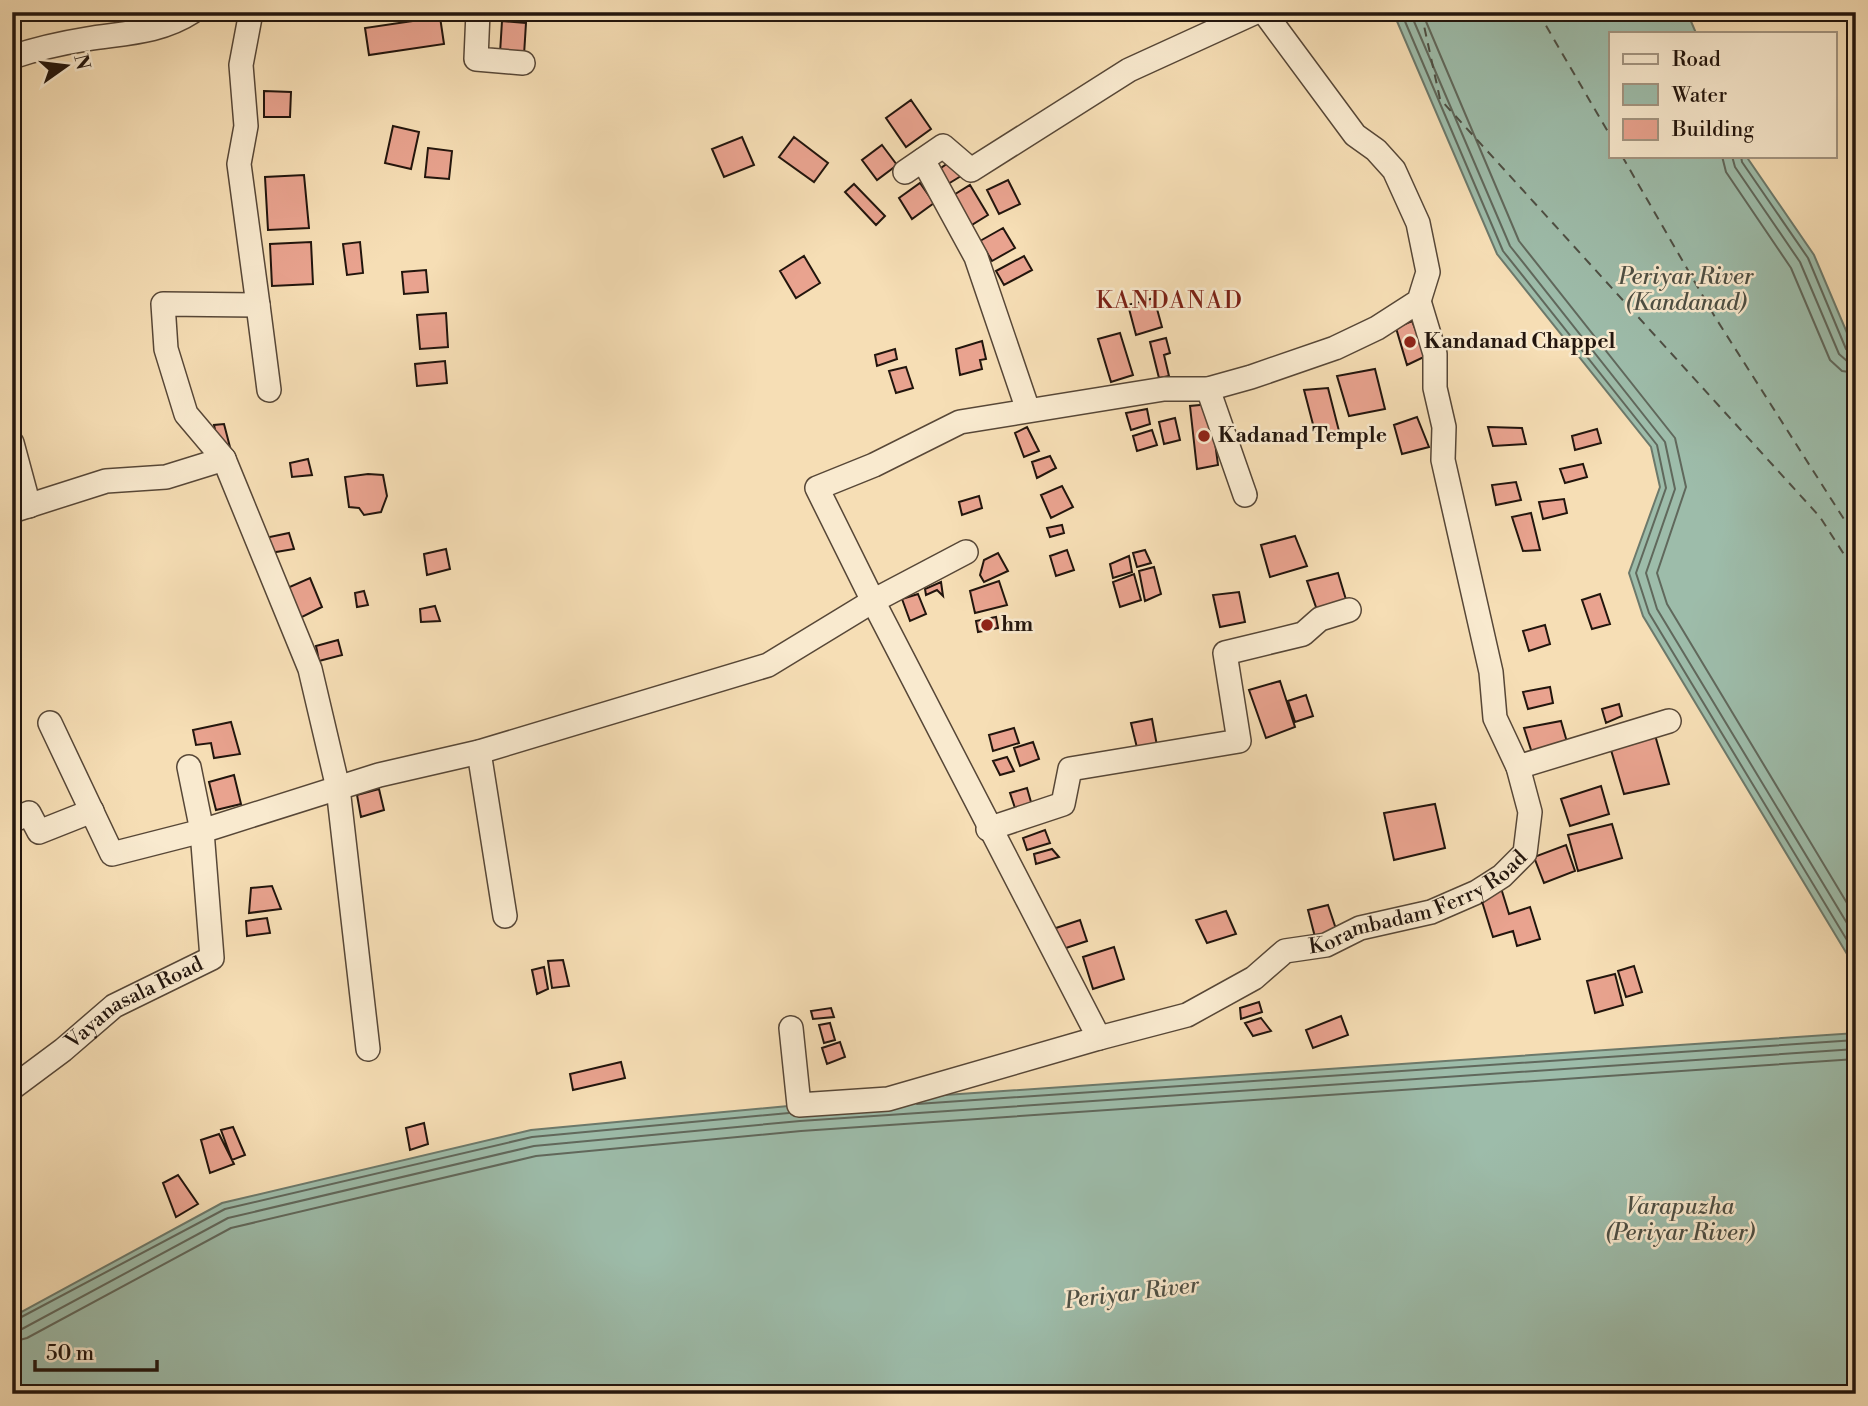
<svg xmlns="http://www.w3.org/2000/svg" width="1868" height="1406" font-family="'Libre Bodoni',serif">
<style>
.water{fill:#9dbcaa;stroke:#6c796b;stroke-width:2}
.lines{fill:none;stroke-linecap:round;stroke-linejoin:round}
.shore{stroke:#60685c;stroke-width:2}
.ferry{stroke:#4d4f44;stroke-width:2;stroke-dasharray:9 7;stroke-linecap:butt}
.building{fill:#e9a38f;stroke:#22150d;stroke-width:2}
.minor-casing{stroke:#574737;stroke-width:26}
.minor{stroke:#f9eacf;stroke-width:23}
.poi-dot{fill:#8f2418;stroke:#f9eacf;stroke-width:2.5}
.labels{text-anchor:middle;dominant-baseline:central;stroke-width:5;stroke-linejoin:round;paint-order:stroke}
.poi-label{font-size:21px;font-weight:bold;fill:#22150d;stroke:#f9eacf;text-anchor:start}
.street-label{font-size:21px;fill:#22150d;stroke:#f9eacf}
.water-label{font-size:23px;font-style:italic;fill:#4d4f44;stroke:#f9eacf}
.neighbourhood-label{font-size:23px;letter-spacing:2px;fill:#7a1f14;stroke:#f9eacf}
</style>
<rect width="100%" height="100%" fill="#f6deb5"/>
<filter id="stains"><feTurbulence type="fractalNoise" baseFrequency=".00286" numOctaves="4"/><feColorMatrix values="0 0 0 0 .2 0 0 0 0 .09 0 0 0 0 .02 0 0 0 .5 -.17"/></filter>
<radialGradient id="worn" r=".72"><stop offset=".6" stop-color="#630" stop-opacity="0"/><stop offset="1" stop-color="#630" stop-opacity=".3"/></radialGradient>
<path class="water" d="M1393,12H1687L1696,33H1611V156H1746L1814,255L1856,354V969L1643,616L1629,573L1660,487L1651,447L1497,254Z
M1856,1033V1394H12V1317L222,1203L531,1130L799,1105Z"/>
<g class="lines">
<path class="shore" d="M1401,12L1503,251L1657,445L1666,488L1636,573L1649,613L1856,955
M1410,12L1510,246L1665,442L1675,489L1646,573L1657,609L1856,938
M1422,12L1519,241L1675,438L1686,487L1657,573L1667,604L1856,918
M1722,156L1726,172L1791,268L1830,360L1842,371L1856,373
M1732,156L1735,167L1800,262L1839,354L1847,361L1856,363
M1741,156L1742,162L1808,258L1846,349L1856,354
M917,1104L1856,1040
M12,1322L225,1209L532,1137L789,1113
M12,1331L22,1329L228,1218L534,1146L800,1121L1856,1049
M12,1342L27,1338L231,1228L536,1156L801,1131L1856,1059"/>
<path class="ferry" d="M1421,12L1440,99L1820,517L1856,573
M1538,12L1611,137
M1622,156L1715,317L1856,538"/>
</g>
<path class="building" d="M440,17L444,44L369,55L365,28Z
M502,21L526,23L524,55L500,53Z
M264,91L291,92L290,117H264Z
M911,100L931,129L906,147L886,118Z
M393,126L419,132L411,169L385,163Z
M742,137L754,165L724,177L712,149Z
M794,137L828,163L814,182L779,157Z
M882,145L897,165L877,180L862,160Z
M428,148L452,151L449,179L425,177Z
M951,161L961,176L948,184L938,170Z
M304,175L309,228L268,230L265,177Z
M1008,180L1020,204L999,214L987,190Z
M920,183L934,203L912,219L899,198Z
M854,184L885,216L876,225L845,192Z
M970,185L988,215L970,226L952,196Z
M1003,228L1015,248L992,261L980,241Z
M311,242L313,284L272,286L270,244Z
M360,242L363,273L347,275L343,244Z
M804,256L820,283L796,298L780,271Z
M1024,256L1032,270L1004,285L996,271Z
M426,270L428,292L404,294L402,272Z
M1154,298L1162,327L1136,335L1128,305Z
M446,313L448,347L420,349L417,315Z
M1412,321L1426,356L1407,365L1396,328Z
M1120,333L1133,375L1111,382L1098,339Z
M1166,338L1170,353L1164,355L1169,376L1159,378L1150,342Z
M982,341L986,359L980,360L982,369L960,375L956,349Z
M895,349L897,359L877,366L875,355Z
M445,361L447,383L417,386L415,364Z
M906,367L913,388L896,393L889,371Z
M1375,369L1385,409L1349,416L1337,376Z
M1328,388L1339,431L1315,432L1304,390Z
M1210,404L1218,465L1197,469L1190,406Z
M1147,409L1150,424L1131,430L1126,413Z
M1417,417L1429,447L1402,454L1394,425Z
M1175,418L1180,440L1164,444L1159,422Z
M224,424L230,447L219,448L214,425Z
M1027,427L1039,451L1024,457L1015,433Z
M1488,427L1522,428L1526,444L1493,446Z
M1597,429L1601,443L1575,450L1572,436Z
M1152,430L1157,445L1137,451L1133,436Z
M1050,456L1056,468L1037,478L1032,462Z
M308,459L312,475L292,477L290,463Z
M1583,464L1587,477L1565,483L1560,469Z
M368,474L383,475L387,496L381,512L364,515L359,508L349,507L345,477Z
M1516,482L1521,500L1496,505L1492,485Z
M1062,486L1073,507L1051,518L1041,495Z
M979,496L982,508L962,515L959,502Z
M1564,499L1567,513L1543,519L1539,502Z
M1531,513L1540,550L1523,551L1512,517Z
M1062,525L1064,533L1050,537L1047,528Z
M289,533L294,549L270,553L265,538Z
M1295,536L1307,566L1270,577L1261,545Z
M446,549L450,569L427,575L424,554Z
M1067,550L1074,570L1056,576L1050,556Z
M1145,550L1151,563L1137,567L1133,553Z
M998,553L1008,571L984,582L980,575L984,560Z
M1129,556L1132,572L1113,578L1110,564Z
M1154,567L1161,594L1145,601L1139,571Z
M1338,573L1347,603L1317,610L1307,581Z
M1134,574L1141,600L1120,607L1113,582Z
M310,578L322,607L298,619L285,589Z
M999,581L1007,605L975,613L970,591Z
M941,582L943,596L937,590L926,595L925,589Z
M364,591L368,605L357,607L355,593Z
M1239,592L1245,622L1220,627L1213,595Z
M918,594L926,614L910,621L902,599Z
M1600,594L1610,624L1592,629L1582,600Z
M435,606L440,621L421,622L420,609Z
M996,617L998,628L978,632L976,621Z
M1545,625L1550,644L1529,651L1523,631Z
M338,640L342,655L319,661L316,646Z
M1280,681L1295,727L1266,738L1249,690Z
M1550,687L1553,703L1528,709L1523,692Z
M1306,695L1313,716L1295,722L1288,701Z
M1619,704L1622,716L1606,723L1602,709Z
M1152,719L1158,751L1139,756L1131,723Z
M1561,721L1567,742L1532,753L1524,728Z
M231,722L240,754L214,758L211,743L196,745L193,730Z
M1014,728L1019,743L993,751L989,735Z
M1655,735L1669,784L1624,794L1611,750Z
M1033,742L1039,759L1020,766L1014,748Z
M1007,757L1014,771L1000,775L993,761Z
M234,775L241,804L216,810L209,782Z
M1601,786L1609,814L1570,826L1561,799Z
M1027,788L1033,809L1017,814L1010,793Z
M379,789L384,810L361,817L357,795Z
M1435,804L1445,848L1394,860L1384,813Z
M1612,824L1622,858L1578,871L1568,835Z
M1045,830L1050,843L1027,850L1023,838Z
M1566,845L1575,871L1544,883L1534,857Z
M1052,849L1059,857L1036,864L1034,854Z
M272,886L281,909L249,913L251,888Z
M1501,888L1509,914L1530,907L1540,939L1517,946L1513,931L1493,937L1480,895Z
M1328,905L1337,932L1315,937L1308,910Z
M1226,911L1236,934L1207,943L1196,920Z
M267,918L270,933L247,936L246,921Z
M1080,920L1087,941L1057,951L1050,930Z
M1114,947L1124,979L1093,989L1083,957Z
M563,960L569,986L552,988L548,961Z
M1634,966L1642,992L1626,997L1618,971Z
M544,967L548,989L537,994L532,970Z
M1615,974L1623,1005L1595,1013L1587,981Z
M1259,1002L1262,1012L1241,1019L1240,1008Z
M831,1008L834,1017L813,1019L811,1011Z
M1341,1016L1348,1035L1313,1048L1306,1030Z
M1261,1018L1271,1031L1253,1036L1245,1023Z
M830,1023L835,1040L824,1043L819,1025Z
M840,1042L845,1057L827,1064L822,1048Z
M621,1062L625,1078L573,1090L570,1074Z
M424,1123L428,1144L410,1150L406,1128Z
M233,1127L245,1155L232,1160L221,1130Z
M219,1134L234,1164L210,1173L201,1140Z
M178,1175L198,1204L176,1217L163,1183Z"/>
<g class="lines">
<defs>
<g id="minor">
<path d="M251,12L241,65L246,126L239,164L258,305L163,304L166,349L186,414L224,459L310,669L338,788L368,1049"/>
<path d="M478,12L476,59L523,63"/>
<path d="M12,57C36,49 62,43 87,39C124,33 160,33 192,12"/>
<path d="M923,160L976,257L1028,410"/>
<path d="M905,172L943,146L971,170L1129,70L1256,12"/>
<path d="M258,305L269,390"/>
<path d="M1208,389L1245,495"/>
<path d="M12,443L29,506"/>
<path d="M12,511L106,481L166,477L224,459"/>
<path d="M50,723L112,854L202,831L189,767"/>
<path d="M479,752L505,916"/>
<path d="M1518,767L1669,721"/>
<path d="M12,821L29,813L39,832L92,811"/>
<path d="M988,829L1063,804L1070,769L1239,741L1225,653L1303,634L1320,619L1349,610"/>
<path d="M791,1028L799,1105L888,1099L1099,1038L873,601L966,552"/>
<path id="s1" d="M1099,1038L1187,1015L1254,978L1285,951L1326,945L1360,928L1431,912L1477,892L1502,876L1525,853L1530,812L1518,767L1495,718L1491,672L1443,460L1444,427L1435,388V354L1419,301"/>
<path id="s2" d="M12,1088L63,1050L114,1006L212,958L202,831L379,775L479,752L768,665L873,601L817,488L874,465L960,422L1164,389H1208L1251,377L1335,348L1377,328L1419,301L1428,272L1418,223L1394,170L1376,150L1355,135L1264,12"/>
</g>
</defs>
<use href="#minor" class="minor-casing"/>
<use href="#minor" class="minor"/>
</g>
<g class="poi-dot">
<circle cx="1410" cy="342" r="7"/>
<circle cx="1204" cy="436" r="7"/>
<circle cx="987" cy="625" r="7"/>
</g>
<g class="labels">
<g class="poi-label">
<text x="1424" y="342">Kandanad Chappel</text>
<text x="1218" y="436">Kadanad Temple</text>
<text x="1001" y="625">hm</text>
</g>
<g class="street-label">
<text stroke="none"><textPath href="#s1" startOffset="352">Korambadam Ferry Road</textPath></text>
<text stroke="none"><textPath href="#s2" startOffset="150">Vayanasala Road</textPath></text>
</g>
<g class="water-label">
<text x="1686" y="277">Periyar River<tspan x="1686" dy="26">(Kandanad)</tspan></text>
<text x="1680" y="1207">Varapuzha<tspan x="1680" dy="26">(Periyar River)</tspan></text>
<text transform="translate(1132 1293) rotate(-7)">Periyar River</text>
</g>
<g class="neighbourhood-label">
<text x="1170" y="301">KANDANAD</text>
</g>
</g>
<rect width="1868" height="1406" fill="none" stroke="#f6deb5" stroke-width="42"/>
<rect x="14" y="14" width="1840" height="1378" fill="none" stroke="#22150d" stroke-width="3.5"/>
<rect x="21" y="21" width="1826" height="1364" fill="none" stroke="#22150d" stroke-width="2"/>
<rect x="1609" y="32" width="228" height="126" fill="#f9eacf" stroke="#a39581" stroke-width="2"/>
<rect x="1623" y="54" width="35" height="10" fill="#f9eacf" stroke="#a39581" stroke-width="2"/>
<text x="1672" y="66" font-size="21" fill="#22150d">Road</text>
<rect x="1623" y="84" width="35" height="21" fill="#9dbcaa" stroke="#a39581" stroke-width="2"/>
<text x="1672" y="102" font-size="21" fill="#22150d">Water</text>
<rect x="1623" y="119" width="35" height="21" fill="#e9a38f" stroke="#a39581" stroke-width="2"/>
<text x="1672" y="136" font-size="21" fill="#22150d">Building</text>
<g transform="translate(66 66) rotate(76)" stroke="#f9eacf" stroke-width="5" paint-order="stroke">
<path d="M0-5L12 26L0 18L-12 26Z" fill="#22150d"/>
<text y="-10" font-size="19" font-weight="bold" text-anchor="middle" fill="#22150d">N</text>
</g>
<path d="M35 1360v10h122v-10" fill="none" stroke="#22150d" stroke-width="3.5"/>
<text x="46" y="1360" font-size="21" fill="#22150d" stroke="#f9eacf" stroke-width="5" paint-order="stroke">50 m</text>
<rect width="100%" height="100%" filter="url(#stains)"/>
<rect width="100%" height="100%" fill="url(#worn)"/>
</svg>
